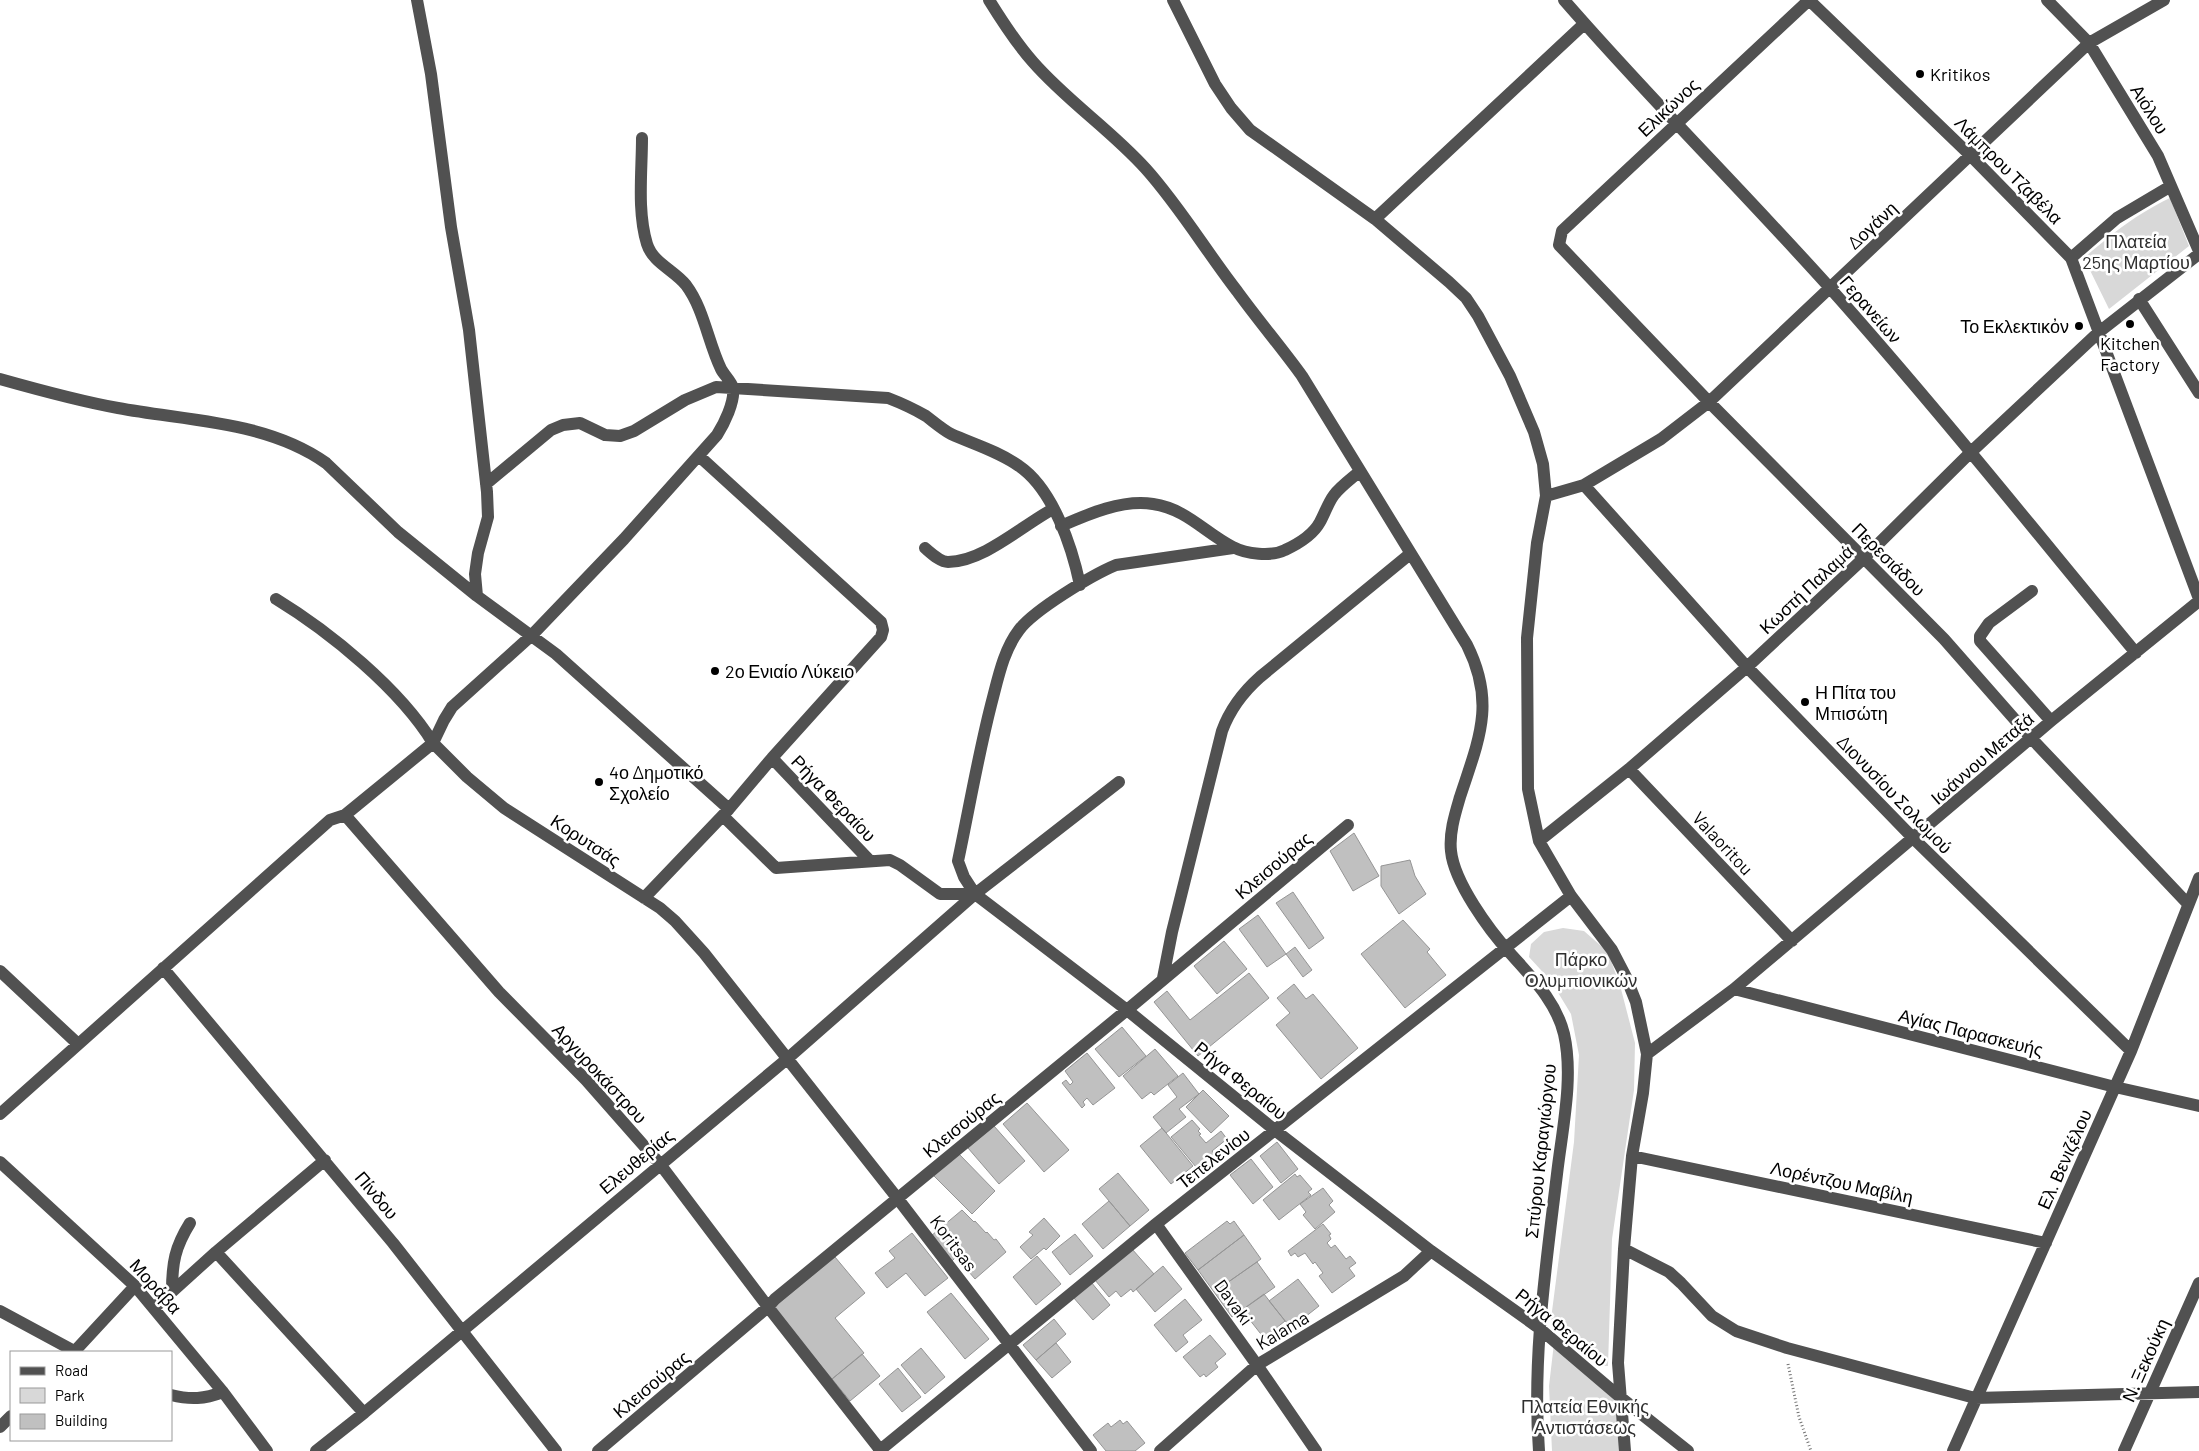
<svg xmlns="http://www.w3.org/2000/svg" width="2199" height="1451" font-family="Barlow,sans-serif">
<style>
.green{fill:#d8d8d8}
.building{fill:#c0c0c0;stroke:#959595}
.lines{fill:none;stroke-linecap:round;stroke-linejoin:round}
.path{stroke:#737373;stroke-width:3;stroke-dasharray:1 2.5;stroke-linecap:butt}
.minor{stroke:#515151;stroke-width:12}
.poi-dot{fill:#000;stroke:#fff;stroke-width:2}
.labels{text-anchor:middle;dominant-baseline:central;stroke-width:5;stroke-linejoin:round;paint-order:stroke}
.poi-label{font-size:18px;fill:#000;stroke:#fff;text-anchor:start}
.street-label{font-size:18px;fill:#000;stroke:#fff}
.park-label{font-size:18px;fill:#2f2f2f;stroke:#fff}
</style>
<rect width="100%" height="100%" fill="#fff"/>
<path class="green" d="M2170,198L2189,246L2109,309L2084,258C2113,233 2135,215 2170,198Z
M1563,928L1584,931L1608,952L1621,989L1635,1043L1634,1090L1612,1239L1608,1366H1598L1551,1319L1574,1142L1579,1055L1571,1014L1551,981L1529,957L1531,944L1544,932Z
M1554,1343L1619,1402L1622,1451H1552L1549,1386Z"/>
<path class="building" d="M1354,833L1379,876L1353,891L1330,851Z
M1410,860L1415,876L1426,894L1399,914L1381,886V866Z
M1293,892L1324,938L1309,949L1276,903Z
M1258,915L1286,954L1267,967L1239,929Z
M1403,920L1430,949L1427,952L1446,975L1405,1008L1361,954Z
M1224,941L1247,969L1217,994L1194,966Z
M1295,947L1312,970L1303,977L1286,954Z
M1249,973L1269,998L1198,1056L1154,1002L1167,991L1190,1020Z
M1294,984L1306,999L1313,994L1358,1048L1321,1079L1276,1025L1290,1013L1277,998Z
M1122,1027L1146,1056L1119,1077L1095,1049Z
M1155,1049L1178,1076L1154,1095L1151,1092L1142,1099L1123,1076Z
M1087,1053L1115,1088L1093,1105L1087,1098L1083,1102L1085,1105L1082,1108L1062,1083L1066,1080L1070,1085L1073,1082L1065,1071Z
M1183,1073L1199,1094L1179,1109L1186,1117L1166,1133L1153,1117L1177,1097L1168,1085Z
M1203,1090L1229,1116L1211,1133L1186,1107Z
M1027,1103L1069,1150L1044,1172L1003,1124Z
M1192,1120L1200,1129L1198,1131L1201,1134L1199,1135L1206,1143L1221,1131L1227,1139L1212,1151L1218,1158L1201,1173L1171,1137Z
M994,1126L1025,1161L999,1184L968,1148Z
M1162,1128L1193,1166L1171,1184L1140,1146Z
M1277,1142L1298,1169L1281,1183L1260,1156Z
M959,1154L995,1191L972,1214L933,1175Z
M1251,1159L1273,1187L1253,1204L1230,1175Z
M1118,1173L1149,1210L1130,1226L1099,1189Z
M1295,1174L1297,1177L1300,1175L1312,1189L1308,1192L1311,1195L1279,1220L1263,1200Z
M1323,1188L1333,1201L1329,1205L1335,1212L1315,1229L1303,1215L1306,1212L1300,1204Z
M1109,1201L1130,1226L1103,1249L1082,1224Z
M962,1210L974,1222L975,1221L986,1233L987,1232L994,1240L996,1239L1006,1252L975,1279L956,1257L952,1261L931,1236Z
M1044,1218L1060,1236L1046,1250L1044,1248L1031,1259L1020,1247L1033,1235L1029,1232Z
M1227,1221L1230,1224L1234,1221L1244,1235L1198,1270L1185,1253Z
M1323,1224L1331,1234L1329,1235L1331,1239L1327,1243L1331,1248L1335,1245L1346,1259L1350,1256L1356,1263L1349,1268L1355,1276L1332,1293L1319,1276L1323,1273L1315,1262L1313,1264L1305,1253L1298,1257L1295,1253L1291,1256L1288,1251Z
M912,1233L948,1278L925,1296L906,1273L887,1288L875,1273L895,1258L889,1251Z
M1075,1234L1093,1256L1070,1275L1052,1252Z
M1244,1235L1261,1259L1214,1292L1198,1270Z
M1132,1249L1154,1274L1133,1292L1131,1289L1121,1297L1116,1291L1109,1297L1095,1280Z
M1037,1256L1061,1284L1036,1305L1013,1277Z
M835,1257L865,1293L835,1318L864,1353L832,1379L773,1308Z
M1257,1262L1275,1287L1232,1317L1214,1292Z
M1163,1266L1182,1289L1155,1312L1136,1289Z
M1298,1279L1319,1306L1291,1328L1269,1301Z
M1091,1282L1110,1305L1093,1320L1073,1297Z
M951,1293L989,1339L965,1359L927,1312Z
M1264,1294L1285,1321L1264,1338L1242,1310Z
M1185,1299L1202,1320L1183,1335L1188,1342L1176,1352L1154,1325Z
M1054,1319L1066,1334L1036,1360L1023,1345Z
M1210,1335L1226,1354L1215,1363L1218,1367L1206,1377L1204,1374L1200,1377L1183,1357Z
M1056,1343L1071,1362L1052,1378L1036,1360Z
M921,1348L945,1377L925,1394L901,1365Z
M862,1354L880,1376L850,1401L832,1379Z
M898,1368L921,1397L902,1412L879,1384Z
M1120,1420L1123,1424L1127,1421L1145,1443L1135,1451H1106L1093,1435L1108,1423L1111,1427Z"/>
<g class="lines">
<path class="path" d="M1788,1364L1799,1417L1811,1451"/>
<path class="minor" d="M417,0L431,74L451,227L469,330L487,492L488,517L478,553L475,574L477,596
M989,0C1002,21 1016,43 1033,62C1067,101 1111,130 1146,169C1180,207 1206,251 1237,291C1258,320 1281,347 1302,376L1467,645C1496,703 1479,739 1460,797C1455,814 1449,833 1451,851C1454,882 1489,930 1510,953C1532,978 1556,1001 1564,1034C1574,1078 1562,1130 1557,1174C1546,1266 1532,1358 1539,1451
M1173,0L1215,84L1231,108L1250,130L1375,219L1449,282L1466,298L1478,316L1510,376L1534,432L1543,464L1546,496L1537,543L1527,638L1528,789L1539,841L1571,896L1612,950L1626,977L1636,1002L1647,1054L1643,1093L1632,1156L1624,1249L1618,1363L1625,1451
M1564,0C1650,99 1743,191 1830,288C1936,407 2035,531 2136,653
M1809,0L1562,231L1559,245L1709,402L1944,639L2032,739L2188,904
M1809,0L1971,156L2071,258L2199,599
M2047,0L2089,43L2158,156L2199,251
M1375,219L1584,24
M2071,258L2117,218L2171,186
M2139,299L2199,393
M0,379C39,390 79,401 118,408C187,421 267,421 326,463L398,532L477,596L556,654L729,809
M486,484L551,430L563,425L580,423L605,435L620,436L634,431L685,400L716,387L888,398C901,403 914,409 926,416C934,422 942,429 951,434C973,444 998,451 1019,466C1053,489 1072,547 1080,585
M1584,485L1747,667L1914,839L2131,1051
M1546,496L1584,485L1661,439L1709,402L2089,43L2164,0
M1061,526C1088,514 1123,499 1153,504C1187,509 1205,533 1233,547C1246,554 1271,557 1285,550C1298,544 1313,535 1320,522C1325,513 1328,503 1334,495C1341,486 1351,479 1359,472
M925,548C931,553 940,562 948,562C983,562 1023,525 1053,509
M2032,591L1989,623L1980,636V641L2051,721
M276,599C330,632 400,689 433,743L444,720L452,707L532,635L624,539L717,435C724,424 735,402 733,388C732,382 724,375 721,369C708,342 704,309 686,285C674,270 653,263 647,244C637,211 642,172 642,138
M772,758L870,861
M1629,769L1792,941
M1119,782L975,894L964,877L958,861C969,809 978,756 991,705C998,679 1003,651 1019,630C1034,610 1092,575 1116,565L1233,548
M345,815L433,743L467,777L504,808L660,908L675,921L704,953L898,1199L1091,1451
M723,816L776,868L890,860L900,865L940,894H975L1127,1010L1276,1131L1431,1251L1539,1328L1620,1397L1688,1451
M1539,841L1629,769L1747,667L1864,558L1971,452L2099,332L2199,254
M644,898L729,809L772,758L881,637L883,630L881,622L699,456
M163,968L393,1243L556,1451
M0,971L78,1044
M1163,978L1172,932L1222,731C1230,709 1242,693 1260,677L1410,554
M1734,989L2115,1087L2199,1106
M1647,1054L1734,989L2051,721L2199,601
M0,1114L330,820L345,815L499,992L586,1080L660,1164L768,1307L881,1451
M1632,1156L2046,1243
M0,1162L135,1286L223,1392L267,1451
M1156,1224L1257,1365L1316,1451
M1624,1249L1669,1272L1681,1283L1712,1316L1736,1331L1787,1348L1975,1398L2199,1392
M216,1252L364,1413
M172,1291C172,1263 175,1247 190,1223
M154,1308L216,1252L325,1160
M0,1311L76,1352
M74,1352L135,1286
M171,1395C191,1400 204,1399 223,1392
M0,1427L11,1416
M316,1451L364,1413L787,1059L975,894
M598,1451L768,1307L775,1299L1127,1010L1348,825
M879,1451L1156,1224L1571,896
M1160,1451L1257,1365L1404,1276L1431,1251
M1953,1451L2131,1051L2199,878
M2124,1451L2199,1283"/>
</g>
<g class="poi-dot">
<circle cx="1920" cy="74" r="5"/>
<circle cx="2130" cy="324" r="5"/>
<circle cx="2079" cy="326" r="5"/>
<circle cx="715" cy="671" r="5"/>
<circle cx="1805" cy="702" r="5"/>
<circle cx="599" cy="782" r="5"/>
</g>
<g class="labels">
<g class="poi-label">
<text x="1930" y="74">Kritikos</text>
<text x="2069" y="326" text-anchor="end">Το Εκλεκτικὀν</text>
<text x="2130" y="343" text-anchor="middle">Kitchen<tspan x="2130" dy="21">Factory</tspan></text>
<text x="725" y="671">2ο Ενιαίο Λύκειο</text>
<text x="1815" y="692">Η Πίτα του<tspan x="1815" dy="21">Μπισώτη</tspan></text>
<text x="609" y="772">4ο Δημοτικό<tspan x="609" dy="21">Σχολείο</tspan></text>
</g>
<g class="street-label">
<text transform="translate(1668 107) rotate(-43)">Ελικώνος</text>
<text transform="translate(2150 109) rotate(58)">Αιόλου</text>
<text transform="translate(2009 170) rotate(45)">Λάμπρου Τζαβέλα</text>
<text transform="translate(1872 225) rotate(-43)">Δογάνη</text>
<text transform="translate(1871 309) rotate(49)">Γερανείων</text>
<text transform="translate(1889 559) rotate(45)">Περεσιάδου</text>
<text transform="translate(1806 589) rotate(-43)">Κωστή Παλαμά</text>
<text transform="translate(1982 758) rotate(-41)">Ιωάννου Μεταξά</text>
<text transform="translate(1895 794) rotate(46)">Διονυσίου Σολωμού</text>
<text transform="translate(834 798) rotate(46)">Ρήγα Φεραίου</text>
<text transform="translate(586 840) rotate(33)">Κορυτσάς</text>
<text transform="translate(1723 843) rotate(47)">Valaoritou</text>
<text transform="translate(1273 865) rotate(-40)">Κλεισούρας</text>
<text transform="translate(1971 1032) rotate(14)">Αγίας Παρασκευής</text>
<text transform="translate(600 1073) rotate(47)">Αργυροκάστρου</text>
<text transform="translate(1241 1080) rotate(39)">Ρήγα Φεραίου</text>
<text transform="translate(961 1124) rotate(-39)">Κλεισούρας</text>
<text transform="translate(1540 1151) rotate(-84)">Σπύρου Καραγιώργου</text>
<text transform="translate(1213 1158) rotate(-38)">Τεπελενίου</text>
<text transform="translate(2064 1159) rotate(-66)">Ελ. Βενιζέλου</text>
<text transform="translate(636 1161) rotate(-40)">Ελευθερίας</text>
<text transform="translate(1842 1182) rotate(12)">Λορέντζου Μαβίλη</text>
<text transform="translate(377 1195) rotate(50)">Πίνδου</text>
<text transform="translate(954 1243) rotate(53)">Koritsas</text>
<text transform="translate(156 1286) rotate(48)">Μοράβα</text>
<text transform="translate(1234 1302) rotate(54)">Davaki</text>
<text transform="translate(1562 1327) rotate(39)">Ρήγα Φεραίου</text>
<text transform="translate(1282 1330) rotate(-31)">Kalama</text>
<text transform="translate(2145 1360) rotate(-66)">Ν. Ξεκούκη</text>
<text transform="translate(651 1384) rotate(-40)">Κλεισούρας</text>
</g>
<g class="park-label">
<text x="2136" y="241">Πλατεία<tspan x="2136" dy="21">25ης Μαρτίου</tspan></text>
<text x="1581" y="959">Πάρκο<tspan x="1581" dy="21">Ολυμπιονικών</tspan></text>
<text x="1585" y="1406">Πλατεία Εθνικής<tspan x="1585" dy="21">Αντιστάσεως</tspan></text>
</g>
</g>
<rect x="10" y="1351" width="162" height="90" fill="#ffffff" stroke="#999999"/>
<rect x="20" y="1367" width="25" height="8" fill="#515151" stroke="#999999"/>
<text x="55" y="1376" font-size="15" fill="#000000">Road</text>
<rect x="20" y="1388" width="25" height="15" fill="#d8d8d8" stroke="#999999"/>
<text x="55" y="1401" font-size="15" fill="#000000">Park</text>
<rect x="20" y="1414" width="25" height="15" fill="#c0c0c0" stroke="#999999"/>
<text x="55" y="1426" font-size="15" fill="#000000">Building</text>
</svg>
